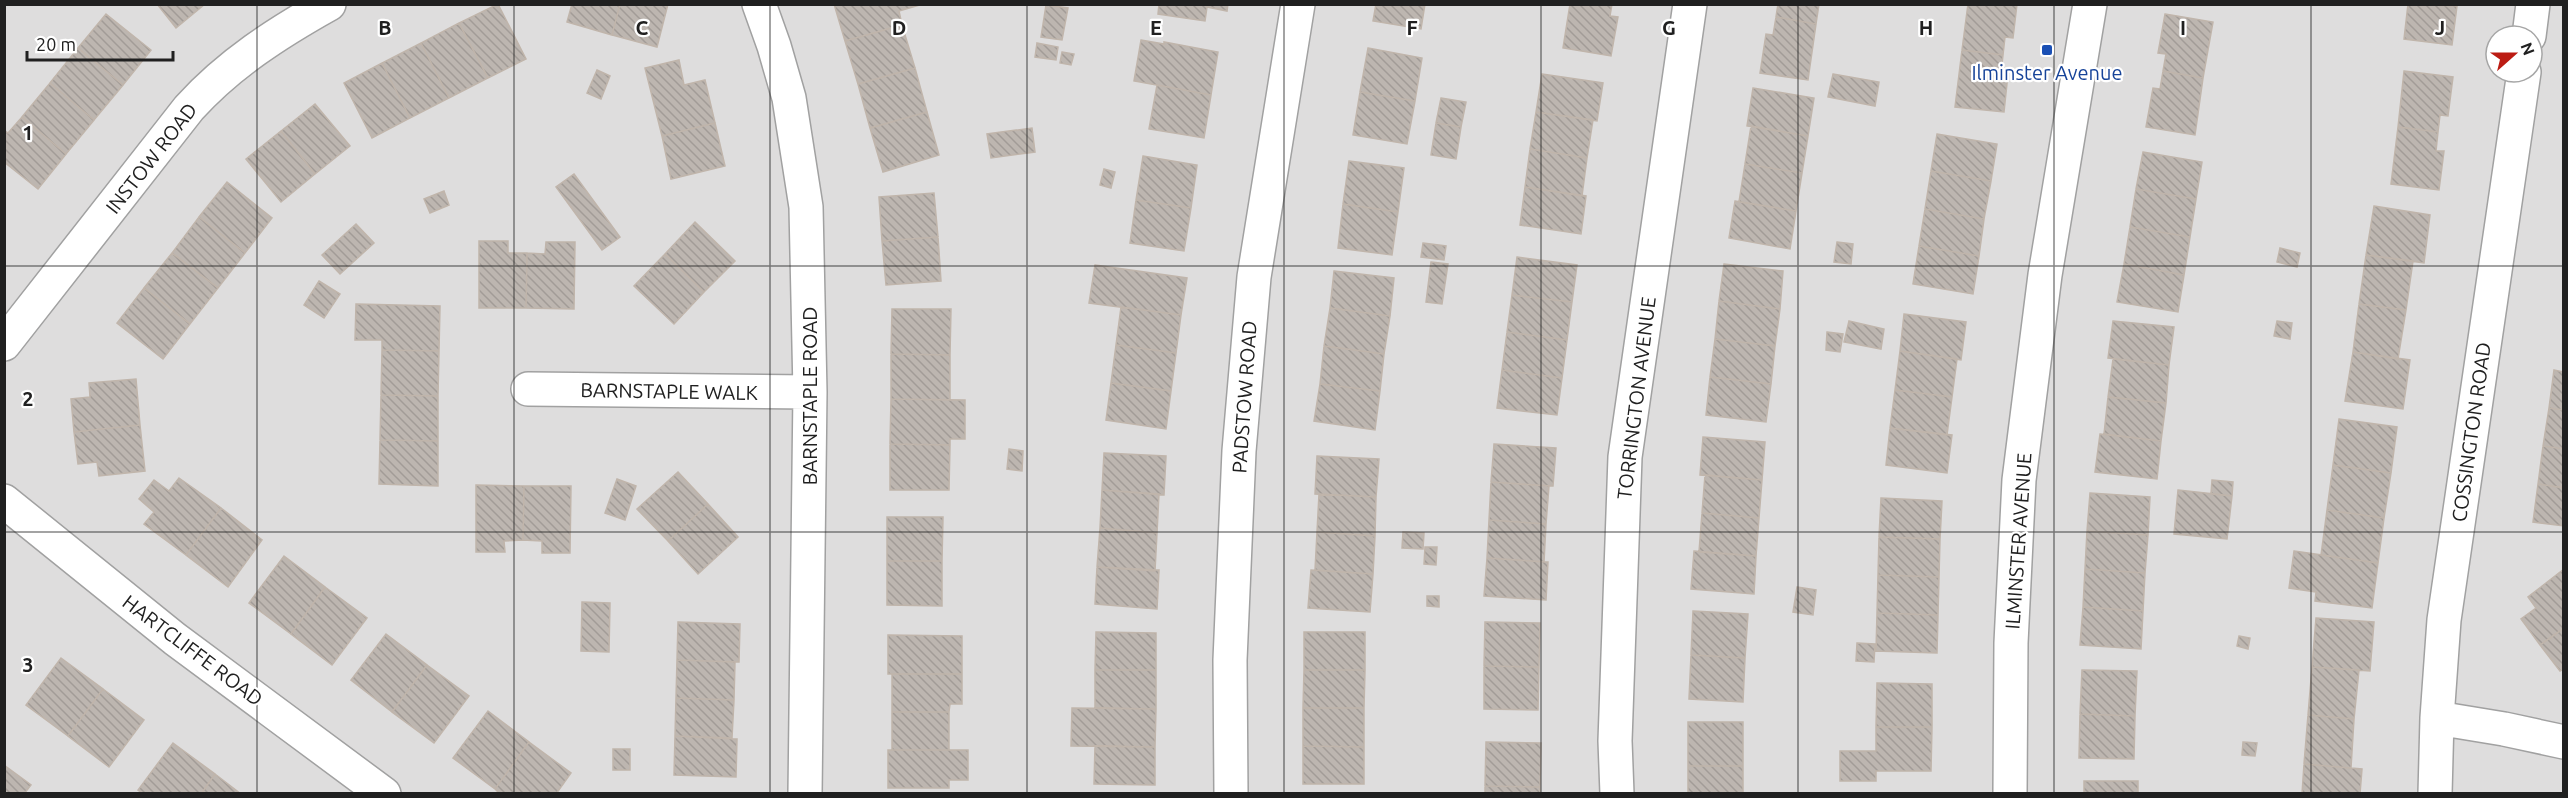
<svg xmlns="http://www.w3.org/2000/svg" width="2568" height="798" font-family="Ubuntu,sans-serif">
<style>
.residential{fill:#dedddd;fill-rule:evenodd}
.building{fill:url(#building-back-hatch);stroke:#c0b5ab;stroke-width:1.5}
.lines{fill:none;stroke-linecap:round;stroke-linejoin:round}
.minor-casing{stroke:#a1a1a1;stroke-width:36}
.minor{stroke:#fff;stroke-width:33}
.grid{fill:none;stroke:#202020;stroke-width:1.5;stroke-opacity:0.55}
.transit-dot{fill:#1a4fb4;stroke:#fff;stroke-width:2}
.labels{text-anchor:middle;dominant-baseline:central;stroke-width:4.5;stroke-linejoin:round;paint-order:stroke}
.transit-label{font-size:20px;fill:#164399;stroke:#fff}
.street-label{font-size:20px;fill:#202020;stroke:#fff}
.grid-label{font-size:20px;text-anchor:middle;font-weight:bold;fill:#202020;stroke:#fff;stroke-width:4.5;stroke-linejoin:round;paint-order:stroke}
</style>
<defs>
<pattern id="building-back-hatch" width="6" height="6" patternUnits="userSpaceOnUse" patternTransform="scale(1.5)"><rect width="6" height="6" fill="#bdb6b0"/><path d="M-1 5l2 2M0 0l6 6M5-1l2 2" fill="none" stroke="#a29c97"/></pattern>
</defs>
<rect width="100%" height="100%" fill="#efede7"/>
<path class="residential" d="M5,5H2563V793H5ZM2496,36H2532V72H2496Z"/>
<path class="building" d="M157,4H205L176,28Z
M498,4L526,59L488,78L459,23Z
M572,4H620L612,35L567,22Z
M620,4H668L657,47L612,35Z
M834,4H923L899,11L902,25L845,41Z
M1159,4H1228L1227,11L1207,7L1205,21L1158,14Z
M1376,4H1425L1421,29L1373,21Z
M1570,4H1612L1610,16L1618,17L1611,56L1563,48Z
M1778,4H1819L1816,24L1776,17Z
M1968,4H2017L2013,38L2005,37L2003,55L1962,50Z
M2408,4L2457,6L2452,45L2404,39Z
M1046,5L1068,8L1062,40L1041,37Z
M106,14L151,50L123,85L78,48Z
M2165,14L2213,22L2203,78L2163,71L2166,54L2158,53Z
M1776,17L1816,24L1808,80L1760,73L1766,34L1773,35Z
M459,23L488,78L449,98L421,43Z
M902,25L915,68L858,84L845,41Z
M1141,40L1164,44V42L1218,52L1211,95L1134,81Z
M421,43L449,98L410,118L382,63Z
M1037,43L1058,47L1056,60L1035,57Z
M78,48L123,85L94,120L50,83Z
M1368,48L1422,58L1415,101L1360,92Z
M1962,50L2003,55L2001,73L2008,74L2004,112L1955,107Z
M1062,52L1074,54L1071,65L1060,63Z
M679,60L684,85L705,80L715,123L662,136L645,68Z
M382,63L410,118L372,138L344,83Z
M915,68L927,112L870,128L858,84Z
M597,70L610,76L601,99L587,93Z
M2163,71L2203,78L2195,135L2146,127L2153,88L2160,89Z
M2404,71L2453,77L2448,116L2440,115L2438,132L2398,127Z
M1542,74L1603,83L1597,121L1536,112Z
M1833,74L1879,82L1875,106L1828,97Z
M50,83L94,120L66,154L22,117Z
M1157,85L1211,95L1204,138L1149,129Z
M1753,88L1814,98L1808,136L1747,126Z
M1360,92L1415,101L1407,144L1353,135Z
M1441,98L1466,102L1461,127L1436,123Z
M315,104L350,146L315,174L281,131Z
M927,112L939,155L883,172L870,128Z
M1536,112L1593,120L1587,158L1530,149Z
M22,117L66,154L38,189L4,162V130L8,133Z
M715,123L725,166L671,179L662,136Z
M1436,123L1461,127L1456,159L1431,155Z
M1751,126L1808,136L1802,173L1745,164Z
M2398,127L2438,132L2436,151H2444L2439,190L2391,184Z
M1032,128L1035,152L991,158L987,134Z
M281,131L315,174L281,202L246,159Z
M1937,134L1997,144L1991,181L1931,171Z
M1530,149L1587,158L1582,196L1525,187Z
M2143,152L2202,162L2196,199L2136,189Z
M1143,156L1197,165L1191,208L1136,200Z
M1349,161L1404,168L1398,212L1343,204Z
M1745,164L1802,173L1796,211L1739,202Z
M1104,169L1115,172L1111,188L1100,185Z
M1931,171L1991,181L1984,219L1925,209Z
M574,174L620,237L602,250L556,187Z
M227,182L272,218L245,253L199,217Z
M1525,187L1586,196L1581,234L1520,225Z
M2136,189L2196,199L2190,237L2130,227Z
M444,191L449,205L430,213L424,199Z
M934,193L938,237L882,241L879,197Z
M1136,200L1191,208L1184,251L1130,243Z
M1735,201L1796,211L1790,249L1729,238Z
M1343,204L1398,212L1392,255L1338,248Z
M2374,206L2430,215L2424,263L2366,255Z
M1925,209L1984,219L1979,256L1919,246Z
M199,217L245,253L218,288L172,253Z
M695,222L735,261L704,292L665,254Z
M356,224L374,243L340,274L322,255Z
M2130,227L2190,237L2184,275L2124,264Z
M938,237L941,281L886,285L882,241Z
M479,241H508V253H527L526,308H479Z
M546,242H575L574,309L526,308L527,253L545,254Z
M1837,242L1853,244L1851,264L1834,262Z
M1423,243L1446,246L1444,260L1421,257Z
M1919,246L1979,256L1973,294L1913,284Z
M2280,248L2300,253L2297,267L2277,262Z
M172,253L218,288L190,324L144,288Z
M665,254L704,292L674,324L634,286Z
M2366,255L2413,261L2406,310L2359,304Z
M1517,257L1577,265L1572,302L1512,295Z
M1431,262L1448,264L1442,304L1426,302Z
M1724,264L1783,271L1780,309L1719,301Z
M2124,264L2184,275L2178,312L2117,302Z
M1095,265L1187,278L1181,315L1089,303Z
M1334,271L1394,278L1390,316L1330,308Z
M319,281L340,294L324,318L304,305Z
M144,288L190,324L163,359L117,323Z
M1512,295L1572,302L1567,340L1507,332Z
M1719,301L1780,309L1775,346L1715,339Z
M356,304L440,306L439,351L382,350V340H355Z
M2359,304L2406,310L2398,359L2353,352Z
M1121,307L1181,315L1176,353L1116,345Z
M1330,308L1390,316L1384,354L1324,346Z
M892,309H951L950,355L891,354Z
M1904,314L1966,322L1961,360L1900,351Z
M1849,321L1884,329L1881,349L1844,342Z
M2113,321L2174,327L2169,365L2108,358Z
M2277,321L2292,323L2290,339L2274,336Z
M1507,332L1567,340L1562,378L1502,370Z
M1827,332L1843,334L1840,352L1826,350Z
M1715,339L1775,346L1771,384L1710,377Z
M1116,345L1176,353L1171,391L1111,383Z
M1324,346L1384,354L1380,391L1320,384Z
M382,350L439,351L438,396L381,395Z
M1900,351L1957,359L1952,397L1895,390Z
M2353,352L2410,360L2403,409L2345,401Z
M891,354L950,355V400L891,399Z
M2113,359L2169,365L2166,403L2108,397Z
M1502,370L1562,378L1557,415L1497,408Z
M2554,370L2564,372V410L2549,408Z
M1710,377L1771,384L1766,422L1706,415Z
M136,379L140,425L74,432L71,399L90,397L89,383Z
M1111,383L1171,391L1166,429L1106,420Z
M1320,384L1380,391L1375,430L1314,421Z
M1895,390L1952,397L1947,435L1890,428Z
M381,395L438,396V441L380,440Z
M2108,397L2166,403L2161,441L2104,434Z
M891,399L965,400V439H950V445L890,444Z
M2549,408L2564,410V449L2543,446Z
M2339,419L2397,427L2391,473L2333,465Z
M140,425L145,471L99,476L97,462L78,464L74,432Z
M1890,428L1952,435L1947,473L1886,465Z
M2100,434L2161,441L2157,479L2095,472Z
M1703,437L1765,442L1762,480L1700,475Z
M380,440L438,441V486L379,484Z
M890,444L950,445L949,490H890Z
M1494,444L1556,448L1553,486L1491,482Z
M2543,446L2564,449V488L2538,484Z
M1009,449L1023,451L1022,471L1007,469Z
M1104,453L1166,456L1164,495L1102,490Z
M1317,456L1379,459L1376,497L1315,494Z
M2333,465L2391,473L2384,518L2327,510Z
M678,472L708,504L668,541L637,509Z
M1705,475L1762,480L1759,518L1702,513Z
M179,478L221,508L186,555L144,524L154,512L139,499L154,480L169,491Z
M617,479L636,486L625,520L605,513Z
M2212,480L2233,482L2232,496L2211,494Z
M1491,482L1549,486L1546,524L1489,520Z
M2538,484L2564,488V526L2533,522Z
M476,485L524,486L523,540L504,541L505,552H476Z
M524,486H571L570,553H542V541L523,540Z
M1102,490L1159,494L1157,533L1100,528Z
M2178,490L2232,496L2227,539L2174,534Z
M2090,493L2150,497L2148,535L2087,531Z
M1319,494L1376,497L1375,536L1317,532Z
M1881,498L1942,501L1940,539L1879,537Z
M708,504L738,537L698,574L668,541Z
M221,508L262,540L228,587L186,555Z
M2327,510L2384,518L2378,563L2321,555Z
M1702,513L1759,518L1756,556L1699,552Z
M887,517H943L942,561H887Z
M1489,520L1546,524L1544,562L1487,558Z
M1100,528L1157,533L1155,571L1097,567Z
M2087,531L2148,535L2145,573L2085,569Z
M1317,532L1375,536L1373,574L1315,570Z
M1403,532L1424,533L1423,549L1402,548Z
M1879,537L1940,539L1939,577L1878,575Z
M1425,547H1437L1436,565L1424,564Z
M1694,551L1756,556L1754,594L1691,589Z
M2294,551L2378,563L2372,608L2315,601L2316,592L2289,588Z
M284,556L325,587L291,634L249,603Z
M1487,558L1548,562L1546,600L1484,596Z
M887,561H942V606L887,605Z
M1097,567L1159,570L1157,609L1095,604Z
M2085,569L2145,573L2143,611L2083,607Z
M2564,569V628L2540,645L2521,619L2536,608L2528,597Z
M1311,570L1373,574L1370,612L1308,608Z
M1878,575L1939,577L1938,615L1877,613Z
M325,587L367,618L332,665L291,634Z
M1797,587L1816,590L1813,615L1793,612Z
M1427,596H1439V607L1427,606Z
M582,602L610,603L609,652L581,651Z
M2083,607L2143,611L2141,649L2080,645Z
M1693,611L1748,614L1745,658L1691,655Z
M1877,613L1938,615L1937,653L1876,651Z
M2316,618L2374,622L2370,671L2312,667Z
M678,622L740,624L739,662L677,660Z
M1485,622L1540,623L1539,667L1484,666Z
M2564,628V669L2560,671L2540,645Z
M1096,632L1156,633V670H1095Z
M1304,632H1365V670H1304Z
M386,634L427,665L392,712L351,680Z
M888,635L962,636V674H888Z
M2239,636L2250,638L2248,649L2237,646Z
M1857,643L1875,644L1874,662L1856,661Z
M1691,655L1745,658L1743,702L1689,699Z
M61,658L103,689L68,736L26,705Z
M677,660L735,662L734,700L676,698Z
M427,665L469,696L434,743L392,712Z
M1484,666L1539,667L1538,710L1484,709Z
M2312,667L2359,670L2354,719L2308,715Z
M1095,670H1156V709L1095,708Z
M1304,670H1365L1364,708H1303Z
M2082,670L2137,671L2135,716L2080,714Z
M892,674H962V704H950L949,712H892Z
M1877,683L1932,684V727H1876Z
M103,689L144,720L109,767L68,736Z
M676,698L734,700L732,738L675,736Z
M1072,708L1156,709L1155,747L1071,746Z
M1303,708H1364V747L1303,746Z
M488,711L529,742L495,789L453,758Z
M892,712H949V750H892Z
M2080,714L2135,716L2134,759L2079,758Z
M2308,715L2354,719L2351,768L2304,764Z
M1688,722H1743V766H1688Z
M1876,727H1932L1931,771H1876V781H1840V751H1876Z
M675,736L737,739L736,777L674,775Z
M529,742L571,773L556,794H500L495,789Z
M1486,742L1541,743L1540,787L1485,786Z
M2243,742L2257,743L2255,756L2242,755Z
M173,743L215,774L201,794H143L138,790Z
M1095,746L1155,747V785L1094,784Z
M1303,746L1364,747V784H1303Z
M613,749H630V770H613Z
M888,750H968V780H949V788H888Z
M2304,764L2362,769L2360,794H2302Z
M4,765L31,785L24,794H4Z
M1688,766H1743V794H1688Z
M215,774L241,794H201Z
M2084,781H2138V794H2084Z
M1485,786L1540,787V794H1485Z"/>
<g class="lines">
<defs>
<path id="minor" d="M759,4L774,46L789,98L806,207L810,392L805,794
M2529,36L2533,4
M4,344L189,108C229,64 277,33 329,4
M528,389L810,392
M4,501L175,639L384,794
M2437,718L2504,729L2564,742
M1231,794L1230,660L1239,451L1254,277L1298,4
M1617,794L1615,741L1625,457L1690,4
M2010,794L2011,643L2019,480L2045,275L2090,4
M2435,794L2437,718L2444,620L2524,72"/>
</defs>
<use href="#minor" class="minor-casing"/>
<use href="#minor" class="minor"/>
</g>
<path class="grid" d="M257,4V794M514,4V794M770,4V794M1027,4V794M1284,4V794M1541,4V794M1798,4V794M2054,4V794M2311,4V794M4,266H2564M4,532H2564"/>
<rect class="transit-dot" x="2041" y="44" width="12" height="12" rx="3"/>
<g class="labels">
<g class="transit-label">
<text x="2047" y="72">Ilminster Avenue</text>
</g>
<g class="street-label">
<text transform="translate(151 158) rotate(-52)">INSTOW ROAD</text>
<text transform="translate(669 391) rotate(1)">BARNSTAPLE WALK</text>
<text transform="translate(809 396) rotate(-90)">BARNSTAPLE ROAD</text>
<text transform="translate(1244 397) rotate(-86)">PADSTOW ROAD</text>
<text transform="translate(1636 398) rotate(-83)">TORRINGTON AVENUE</text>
<text transform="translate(2471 432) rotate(-82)">COSSINGTON ROAD</text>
<text transform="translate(2018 541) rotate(-86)">ILMINSTER AVENUE</text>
<text transform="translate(193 650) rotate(37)">HARTCLIFFE ROAD</text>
</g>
</g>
<g class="grid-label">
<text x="385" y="35">B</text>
<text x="642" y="35">C</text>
<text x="899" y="35">D</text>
<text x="1156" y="35">E</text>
<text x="1412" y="35">F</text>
<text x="1669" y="35">G</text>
<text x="1926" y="35">H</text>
<text x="2183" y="35">I</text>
<text x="2440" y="35">J</text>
<text x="28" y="140">1</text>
<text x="28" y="406">2</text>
<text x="28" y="672">3</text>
</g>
<rect width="2568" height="798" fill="none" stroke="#202020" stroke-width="12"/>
<g transform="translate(2514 54) rotate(69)"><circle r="28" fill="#ffffff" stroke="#a6a6a6" stroke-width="1.5"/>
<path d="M0-4.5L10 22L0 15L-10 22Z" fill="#bc1c13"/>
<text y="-9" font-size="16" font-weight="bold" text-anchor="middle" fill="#202020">N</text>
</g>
<path d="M27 51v9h146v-9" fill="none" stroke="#202020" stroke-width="3"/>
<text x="36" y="51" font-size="18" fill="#202020" stroke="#ffffff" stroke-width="4.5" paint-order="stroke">20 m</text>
</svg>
